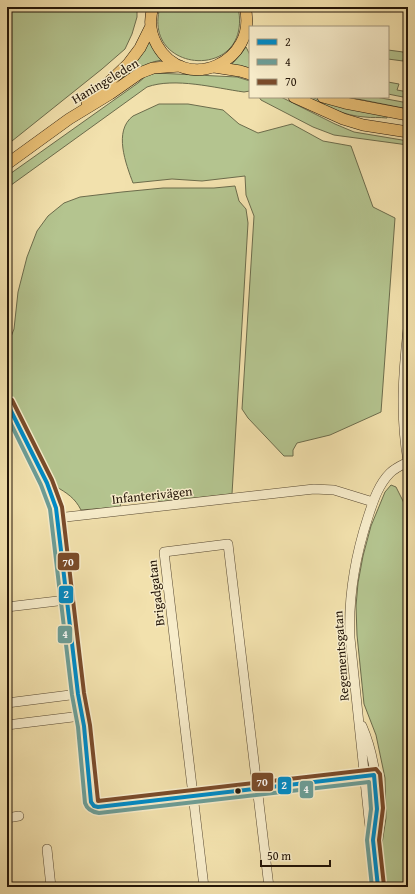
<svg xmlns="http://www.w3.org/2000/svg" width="415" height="894" font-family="'Gentium Book Plus',serif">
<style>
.green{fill:#b4c48f;stroke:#6c6c4c}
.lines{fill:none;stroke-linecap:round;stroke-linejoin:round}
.minor-casing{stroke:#574831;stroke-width:10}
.major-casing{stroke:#231508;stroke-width:12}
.minor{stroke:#f7ecca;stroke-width:9}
.major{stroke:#e9c076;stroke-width:11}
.bus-1-casing{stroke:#f7ecca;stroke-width:7}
.bus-2-casing{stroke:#f7ecca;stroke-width:7}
.bus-3-casing{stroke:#f7ecca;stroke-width:7}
.bus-1{stroke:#008ac5;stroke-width:4}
.bus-2{stroke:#6c9d96;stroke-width:4}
.bus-3{stroke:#7a4b2a;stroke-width:4}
.bus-dot{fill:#231508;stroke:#f7ecca;stroke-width:1.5}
.labels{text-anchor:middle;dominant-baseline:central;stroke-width:3;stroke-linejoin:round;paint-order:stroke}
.street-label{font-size:13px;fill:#231508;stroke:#f7ecca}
.line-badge{stroke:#f7ecca;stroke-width:1.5}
.badge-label{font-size:11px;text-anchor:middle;font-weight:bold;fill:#fff}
</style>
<rect width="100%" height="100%" fill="#f2e1ad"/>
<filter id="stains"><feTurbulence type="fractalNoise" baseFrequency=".005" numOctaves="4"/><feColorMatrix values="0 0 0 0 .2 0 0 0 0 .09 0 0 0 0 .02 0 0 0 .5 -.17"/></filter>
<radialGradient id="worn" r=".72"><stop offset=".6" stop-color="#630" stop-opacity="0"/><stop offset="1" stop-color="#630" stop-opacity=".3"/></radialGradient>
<path class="green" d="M7,7H137V17L132,34L125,49L102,69L7,145Z
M160,7H238C254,82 141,75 160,7Z
M149,39L156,52L162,60C142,63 129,74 113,85Z
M246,47L250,55V68L231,65L241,54Z
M388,50L403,52L404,55L403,61L388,59Z
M156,73L237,77L250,81V91L244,92C215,88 175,77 147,87L7,188V176L138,83L146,76Z
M388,82L399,84L397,90L408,92V98L388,94Z
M259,97H281L335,124L354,132L408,141V145L334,135L313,127L261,100Z
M305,97H311L325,102L387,115V118C379,117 372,118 365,117C344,116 324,105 305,97Z
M348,97H376L408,103V109Z
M159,104H188L223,110L239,124L258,133L292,124L323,141L351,146L373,207L395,218L381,412L330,435L297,443L293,450V456H284L248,418L242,409L254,216L246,195L245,176L202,181L172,179L133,183C126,164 113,131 133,116Z
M235,186L239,201L246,209L248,223L232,494L159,502L158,498L121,502L120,507L81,510C75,498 67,493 55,486L7,392V347L14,329L18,292L27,257L37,231L48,216L64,203L80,197L122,192L163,188H214Z
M391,485L396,487L408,511V887H386L381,850L386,818L385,778L376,735L364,704L357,635L356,606L358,583L363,556L371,526L385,492Z"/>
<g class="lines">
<defs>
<path id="minor" d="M408,329C403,374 400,416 408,461
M7,403L47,483L56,508L78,694L84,726L91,802L94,806L98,807L131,804L374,775
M57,518L314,489L334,490L373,502
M7,607L66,600
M7,703L78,694
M7,725L81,716
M362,726C375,756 381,799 374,832
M7,818L19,816
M47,849L51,887
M204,887L164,552L228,544L269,887
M378,887L369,819L350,638C348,596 355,557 368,517C373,502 378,485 390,473C395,468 402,465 408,462"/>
<path id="major" d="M153,7C149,20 150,33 157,45C185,95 259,62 245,7
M214,67L240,71L250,74
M294,97L343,119L363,125L408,132
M323,97L345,103L408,115
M87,103L128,64L140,48L150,28
M7,164L69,119L110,94L140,73L153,68L180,66"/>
</defs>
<use href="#minor" class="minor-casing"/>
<use href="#major" class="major-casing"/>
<use href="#minor" class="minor"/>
<use href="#major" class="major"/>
<defs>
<path id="bus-1" d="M7,403L47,483L56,508L78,694L84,726L91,802L94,806L98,807L374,775L377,809L373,840L378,887"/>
<path id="bus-2" d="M7,416L41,485L50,509L72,695L78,727L85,803C87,809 92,812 99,813L369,782L371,809L367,840L372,887"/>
<path id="bus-3" d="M12,400L52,480L62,507L84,693L90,725L98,801L376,769L380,774L383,808L379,840L384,886"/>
</defs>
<use href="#bus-1" class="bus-1-casing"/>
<use href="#bus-2" class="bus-2-casing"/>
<use href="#bus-3" class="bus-3-casing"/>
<use href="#bus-1" class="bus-1"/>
<use href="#bus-2" class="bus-2"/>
<use href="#bus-3" class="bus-3"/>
</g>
<circle class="bus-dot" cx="238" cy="791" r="3.5"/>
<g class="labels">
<g class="street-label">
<text transform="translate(105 81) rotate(-31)">Haningeleden</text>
<text transform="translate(152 495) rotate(-6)">Infanterivägen</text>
<text transform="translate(156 593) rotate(-97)">Brigadgatan</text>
<text transform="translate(341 656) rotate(-94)">Regementsgatan</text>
</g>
</g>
<g class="line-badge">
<rect x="57" y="552" width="23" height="19" rx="4" fill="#7a4b2a"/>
<rect x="58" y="585" width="16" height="19" rx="4" fill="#008ac5"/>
<rect x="57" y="625" width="16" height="19" rx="4" fill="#6c9d96"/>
<rect x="251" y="772" width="23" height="20" rx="4" fill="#7a4b2a"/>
<rect x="277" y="776" width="15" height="19" rx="4" fill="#008ac5"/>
<rect x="299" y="780" width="15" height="19" rx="4" fill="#6c9d96"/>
</g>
<g class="badge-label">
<text x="68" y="566">70</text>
<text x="66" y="598">2</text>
<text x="65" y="638">4</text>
<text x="262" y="786">70</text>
<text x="284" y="789">2</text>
<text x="306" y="793">4</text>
</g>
<rect width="415" height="894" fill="none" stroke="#f2e1ad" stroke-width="24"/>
<rect x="8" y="8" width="399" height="878" fill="none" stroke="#231508" stroke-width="2"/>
<rect x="12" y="12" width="391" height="870" fill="none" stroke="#231508"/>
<rect x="249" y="26" width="140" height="72" fill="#f7ecca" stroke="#a2967c"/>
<rect x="257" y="39" width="20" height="6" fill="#008ac5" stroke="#a2967c"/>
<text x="285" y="46" font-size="12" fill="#231508">2</text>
<rect x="257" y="59" width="20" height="6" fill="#6c9d96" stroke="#a2967c"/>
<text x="285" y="66" font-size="12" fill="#231508">4</text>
<rect x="257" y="79" width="20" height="6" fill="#7a4b2a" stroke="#a2967c"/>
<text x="285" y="86" font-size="12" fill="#231508">70</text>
<path d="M261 860v6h69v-6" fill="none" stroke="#231508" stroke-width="2"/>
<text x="267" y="860" font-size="12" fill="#231508" stroke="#f7ecca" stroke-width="3" paint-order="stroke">50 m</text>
<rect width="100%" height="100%" filter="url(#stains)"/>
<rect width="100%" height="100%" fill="url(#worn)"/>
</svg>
